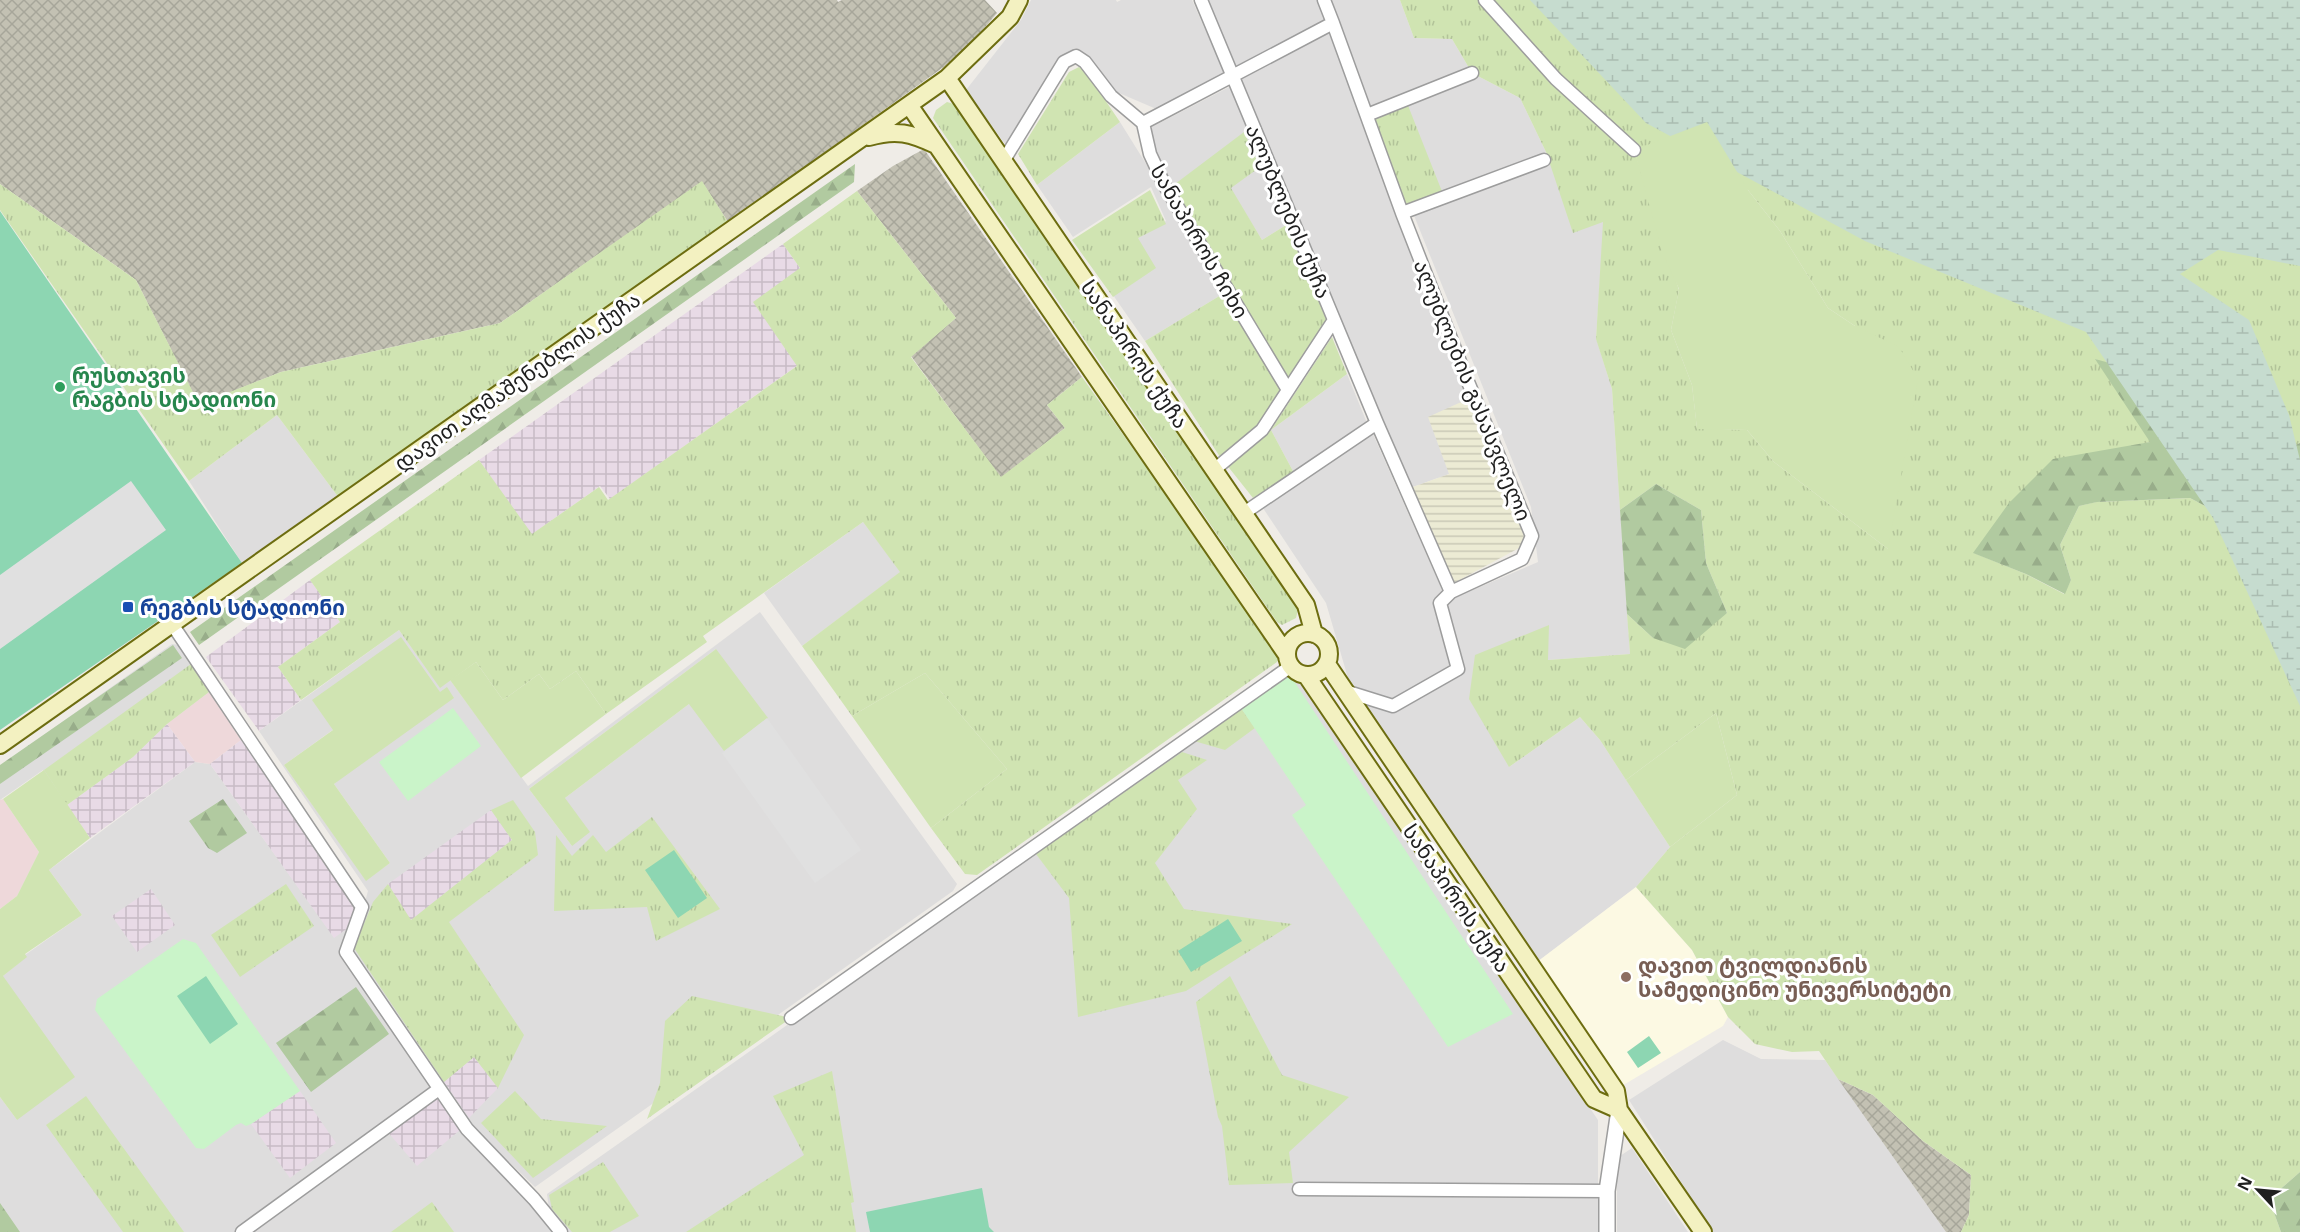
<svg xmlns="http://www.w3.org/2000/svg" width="2300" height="1232" font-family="'Open Sans','Noto Sans Georgian',sans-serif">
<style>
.residential{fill:#dedddd;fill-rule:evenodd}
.commercial{fill:#eed8da}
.industrial{fill:url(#industrial-grid)}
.education{fill:#fcf9e3}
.construction{fill:url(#construction-cross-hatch)}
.farmland{fill:url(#farmland-rules)}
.grass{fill:url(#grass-tufts);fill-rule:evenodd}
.forest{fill:url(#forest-firs)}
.wetland{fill:url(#wetland-marsh)}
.park{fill:#caf4c9}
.garden{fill:#d0e4b2}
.pitch{fill:#8dd6b2}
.parking{fill:#e0e0e0}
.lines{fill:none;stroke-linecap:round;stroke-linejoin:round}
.minor-casing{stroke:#9d9d9d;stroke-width:15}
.tertiary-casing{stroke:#9d9d9d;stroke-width:18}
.secondary-casing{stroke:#6d6d10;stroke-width:20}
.minor{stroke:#fff;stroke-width:12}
.tertiary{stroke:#fff;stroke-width:15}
.secondary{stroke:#f3f1c1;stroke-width:16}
.leisure-dot{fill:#2e9e5b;stroke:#fff;stroke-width:2}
.transit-dot{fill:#1a4fb4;stroke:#fff;stroke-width:2}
.education-dot{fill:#8d6e63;stroke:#fff;stroke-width:2}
.labels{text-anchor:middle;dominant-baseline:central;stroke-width:6;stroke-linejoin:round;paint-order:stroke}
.street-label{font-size:21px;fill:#202020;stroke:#fff}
.leisure-label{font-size:21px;font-weight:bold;fill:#27864d;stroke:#fff;text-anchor:start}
.transit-label{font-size:21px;font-weight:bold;fill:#164399;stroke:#fff;text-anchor:start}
.education-label{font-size:21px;font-weight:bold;fill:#785e54;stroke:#fff;text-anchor:start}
</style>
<defs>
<pattern id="industrial-grid" width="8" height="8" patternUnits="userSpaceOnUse" patternTransform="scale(1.5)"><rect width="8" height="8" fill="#e8dae6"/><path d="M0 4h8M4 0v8" fill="none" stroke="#c7bbc5"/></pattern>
<pattern id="construction-cross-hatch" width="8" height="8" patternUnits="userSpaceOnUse" patternTransform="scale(1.5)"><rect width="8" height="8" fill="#c3c1b3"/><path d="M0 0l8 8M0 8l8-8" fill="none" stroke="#a7a69a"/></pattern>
<pattern id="farmland-rules" width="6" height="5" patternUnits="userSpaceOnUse" patternTransform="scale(1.5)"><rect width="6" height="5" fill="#ecebd4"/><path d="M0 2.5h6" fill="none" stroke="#cac9b6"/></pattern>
<pattern id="grass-tufts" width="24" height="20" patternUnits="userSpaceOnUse" patternTransform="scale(1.5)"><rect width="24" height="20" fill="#d0e4b2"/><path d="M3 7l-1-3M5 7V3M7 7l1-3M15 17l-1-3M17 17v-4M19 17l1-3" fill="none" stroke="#b2c399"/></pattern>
<pattern id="forest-firs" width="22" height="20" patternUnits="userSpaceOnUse" patternTransform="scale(1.5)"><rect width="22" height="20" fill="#b1caa0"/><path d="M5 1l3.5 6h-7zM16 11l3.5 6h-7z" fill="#98ad8a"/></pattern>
<pattern id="wetland-marsh" width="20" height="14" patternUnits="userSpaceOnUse" patternTransform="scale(1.5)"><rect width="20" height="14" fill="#c6dccf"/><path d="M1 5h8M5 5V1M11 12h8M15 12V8" fill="none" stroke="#aabcb1"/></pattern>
</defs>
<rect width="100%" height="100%" fill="#efece7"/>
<path class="residential" d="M1031,0H1116L1117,2L1121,0H1192L1225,74L1161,111L1112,90L1085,55L1075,48L1064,56L1005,144L966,90L1021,20Z
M1201,0H1400L1414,38L1452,39L1472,73L1520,98L1546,152L1443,194L1367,115L1333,24L1233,77Z
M1329,33L1470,398L1449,474L1410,488L1240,79Z
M1233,85L1291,222L1262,240L1230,188L1171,187L1154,159L1148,129Z
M1120,122L1226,292L1145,341L1113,295L1138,237L1166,221L1151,187L1073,237L1037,185Z
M1548,160L1604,222L1596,338L1612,389L1630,654L1548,660V625L1509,767L1580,717L1600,740L1670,847L1636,887L1537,962L1348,678L1326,603L1261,505L1373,434L1447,601L1538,562L1531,507L1413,213Z
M1347,374L1367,423L1294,473L1271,430Z
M277,415L339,498L242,563L189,481Z
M863,522L901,572L802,646L764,593Z
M760,612L957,884L953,891L535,1187L469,1123L352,949L368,891L259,731L399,630L440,687L450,680L528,786ZM716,649L689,704L565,798L572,846L529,789ZM440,692L334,784L390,863L366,880L284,765L334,729Z
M172,644L180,645L359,907L343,955L468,1134L553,1232H0V1097L17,1120L3,976L26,957L25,955L82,915L49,870L195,762L210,764L334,937L356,911L209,692L167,724L133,757L67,805L43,770L0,800V766Z
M1283,676L1299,680L1598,1120V1232H566L549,1209L547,1194Z
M1723,1040L1761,1059L1825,1060L1946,1232H1713L1629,1100Z
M1632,1148L1688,1232H1617V1158Z"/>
<path class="commercial" d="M209,692L241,740L210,764L195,762L167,724Z
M3,799L39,852L17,896L0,909V800Z"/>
<path class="industrial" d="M783,244L800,268L798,365L610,499L600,486L531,535L479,460Z
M310,580L340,622L278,667L301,700L259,731L206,657Z
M167,724L195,762L90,838L67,805L133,757Z
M241,740L356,911L352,925L334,938L210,764Z
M491,810L512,840L410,921L388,884Z
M151,889L175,925L137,952L112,916Z
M474,1057L498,1088L469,1118L444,1082Z
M300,1091L336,1143L290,1178L251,1124Z
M436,1095L460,1130L417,1166L386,1130Z"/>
<path class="education" d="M1636,887L1692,950L1728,1017L1723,1026L1620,1087L1537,962Z"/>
<path class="construction" d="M0,0H837L838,2L842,0H985L997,13L963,53L728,222L702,182L500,323L281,372L199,405L136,280L0,184Z
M924,149L1082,377L1047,405L1065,428L1001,478L911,356L956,318L857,191L893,166Z
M1838,1079L1873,1095L1923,1141L1971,1175L1969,1215L1961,1232H1946Z"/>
<path class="farmland" d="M1470,398L1527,532L1521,547L1450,585L1410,488L1449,474L1428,417Z"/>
<path class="grass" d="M1400,0H1786L2300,251V443L2229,473L2096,359L2151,442L2118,449L1974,553L2026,574L2064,594L2071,580L2060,545L2079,506L2096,502L2190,498L2256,533L2300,633V1172L2269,1199L2281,1232H1961L1969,1215L1971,1175L1923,1141L1873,1095L1838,1079L1819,1051L1792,1052L1755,1044L1728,1017L1692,950L1636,887L1670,847L1737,795L1716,713L1626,780L1600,740L1580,717L1509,767L1469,699L1475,655L1549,625L1548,660L1630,654L1627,614L1653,638L1727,613L1706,563L1701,510L1656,484L1620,510L1612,389L1596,339L1603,222L1573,233L1546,152L1520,98L1472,73L1452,39L1414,38ZM1634,150L1748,190L1780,231L1828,308L1855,326L1888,549L1774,462L1747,430L1697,428L1692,385L1671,330L1679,290Z
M1079,67L1086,72L1120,122L1037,185L1018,154L1069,72Z
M947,102L954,104L1298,610L1296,618L1282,625L1277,622L933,118L936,110Z
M1407,103L1443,194L1406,208L1371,118Z
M1244,132L1260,167L1231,188L1262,240L1291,222L1333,318L1289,384L1171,187Z
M702,181L728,222L339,498L277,415L189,481L0,210V184L136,280L199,404L281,372L500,323Z
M1150,190L1166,224L1138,238L1156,268L1113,297L1072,240Z
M857,191L956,318L911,357L1001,477L1065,428L1047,405L1082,377L1280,655L1277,662L977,875L965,874L931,828L1007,769L925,673L852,716L802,646L900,572L863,522L703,636L707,642L606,714L576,671L550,689L539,674L503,700L476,662L440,688L399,630L301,700L278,667L340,622L310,580L479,460L532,534L599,487L608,500L797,366L753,302L800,268L783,244Z
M1226,292L1284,386L1261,422L1220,457L1145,341Z
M1332,337L1347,374L1271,430L1294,473L1253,498L1226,464L1271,430Z
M191,664L209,692L167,724L133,757L67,805L44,770Z
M1241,708L1255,728L1225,750L1194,741Z
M1182,752L1207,760L1178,780L1197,809L1155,863L1184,909L1292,924L1186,991L1078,1017L1069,898L1036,854Z
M513,800L535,832L538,855L449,922L524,1035L498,1088L474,1057L444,1082L354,948L373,902L388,884L411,920L512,840L491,810Z
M652,817L720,909L656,941L647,907L554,911L556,835L572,856L593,835L606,852Z
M286,884L314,926L240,977L211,935Z
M1230,976L1282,1075L1349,1097L1289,1152L1293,1183L1229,1185L1222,1126L1218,1117L1196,1002Z
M692,996L791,1018L647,1119L660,1083L665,1021Z
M832,1071L854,1202L851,1203L856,1232H686L804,1155L773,1096Z
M515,1091L541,1119L607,1126L533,1178L481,1123Z
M86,1096L184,1232H123L46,1125Z
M603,1162L639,1216L610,1232H572L552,1209L549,1195Z
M432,1202L454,1232H391Z"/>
<path class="forest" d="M855,164L854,182L199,645L190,632Z
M2095,359L2139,371L2229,473L2300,443V633L2256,533L2190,498L2097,502L2079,506L2060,545L2071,580L2065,594L2026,574L1973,553L2009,503L2053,459L2150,442Z
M1656,484L1701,510L1706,563L1727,613L1685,649L1653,638L1627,614L1620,510Z
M173,645L182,658L0,784V765Z
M223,799L247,833L217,853L208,848L189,821Z
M356,987L389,1034L311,1092L276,1043Z
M2300,1172V1232H2281L2269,1199Z
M0,1203L20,1232H0Z"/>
<path class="wetland" d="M1530,0H2300V266L2218,250L2180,274L2249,320L2289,415L2300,460V706L2213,518L2086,332L1865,241L1646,123Z"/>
<path class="park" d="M1290,675L1513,1014L1448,1047L1292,815L1306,805L1241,708Z
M453,708L481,746L408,801L379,762Z
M183,939L196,943L300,1091L251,1124L246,1126L241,1123L236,1125L204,1149L196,1148L95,1010L97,999Z"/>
<path class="garden" d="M1707,122L1748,190L1780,231L1828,308L1855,326L1899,347L1918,379L1888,549L1774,462L1747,430L1697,429L1692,385L1671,330L1679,289L1663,254L1634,150Z
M401,637L440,692L447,687L454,698L334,784L390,863L366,881L284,765L333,730L312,700Z
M716,649L768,718L724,751L689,704L565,798L590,832L572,846L529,789Z
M476,662L503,700L539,674L550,689L576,671L606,714L521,778L450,680Z
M925,673L1007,769L931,828L852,716Z
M1716,713L1737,795L1670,847L1626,780Z
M44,770L90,838L49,870L82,915L25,954L27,957L3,976L75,1077L17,1120L0,1097V909L17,896L39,852L3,799Z"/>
<path class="pitch" d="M0,211L242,563L0,730Z
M674,850L707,898L678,918L645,870Z
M1228,919L1242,941L1191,972L1178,951Z
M206,976L238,1024L210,1044L177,996Z
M1649,1036L1661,1053L1638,1068L1627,1052Z
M982,1188L989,1227L994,1232H870L866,1212Z"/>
<path class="parking" d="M131,481L166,530L0,649V575Z
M767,718L861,850L815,883L722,753Z"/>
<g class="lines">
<defs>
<path id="minor" d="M1201,0L1377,423L1451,592
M1324,0L1333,23
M1485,0L1556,79L1634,150
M1367,115L1472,73
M1143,123L1333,23L1402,213L1466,377L1532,536L1522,559L1451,592L1440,603L1458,669L1393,706L1345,691
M1004,160L1064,62L1076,56L1085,62L1111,96L1143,123L1150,154L1165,186L1288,390
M1402,213L1544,160
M1214,470L1262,430L1334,320
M1244,513L1377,423
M172,624L362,907L346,952L467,1129L534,1199L561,1232
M791,1018L1291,666
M1299,1189L1607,1191
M242,1232L439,1089"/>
<path id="tertiary" d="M1607,1232V1191L1619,1110"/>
<path id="secondary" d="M947,78L1306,605L1314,634
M909,105L1287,655
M869,137C896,129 911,133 936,145
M1287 654a21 21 0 1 1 42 0a21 21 0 1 1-42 0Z
M1327,664L1616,1091L1619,1110L1703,1232
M1306,675L1594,1099L1619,1110
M0,745L947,78L1010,17L1019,0"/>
</defs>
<use href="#minor" class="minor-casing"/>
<use href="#tertiary" class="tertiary-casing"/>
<use href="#secondary" class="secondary-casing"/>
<use href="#minor" class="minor"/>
<use href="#tertiary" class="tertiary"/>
<use href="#secondary" class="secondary"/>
</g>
<circle class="leisure-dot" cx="60" cy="387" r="6"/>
<rect class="transit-dot" x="122" y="601" width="12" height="12" rx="3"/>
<circle class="education-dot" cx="1626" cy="977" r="6"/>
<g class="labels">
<g class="street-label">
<text transform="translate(1289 211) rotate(67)">ალუბლების ქუჩა</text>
<text transform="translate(1200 241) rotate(60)">სანაპიროს ჩიხი</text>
<text transform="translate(1135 354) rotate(56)">სანაპიროს ქუჩა</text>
<text transform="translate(517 381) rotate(-35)">დავით აღმაშენებლის ქუჩა</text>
<text transform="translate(1473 390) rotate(68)">ალუბლების გასასვლელი</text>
<text transform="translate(1457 898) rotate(56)">სანაპიროს ქუჩა</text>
</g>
<g class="leisure-label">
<text x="72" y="375">რუსთავის<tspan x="72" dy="24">რაგბის სტადიონი</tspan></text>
</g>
<g class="transit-label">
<text x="140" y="607">რეგბის სტადიონი</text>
</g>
<g class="education-label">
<text x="1638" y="965">დავით ტვილდიანის<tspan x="1638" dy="24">სამედიცინო უნივერსიტეტი</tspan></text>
</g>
</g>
<g transform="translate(2258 1190) rotate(296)" stroke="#ffffff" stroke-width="4.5" paint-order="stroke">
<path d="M0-4.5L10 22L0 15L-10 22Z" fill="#202020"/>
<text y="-9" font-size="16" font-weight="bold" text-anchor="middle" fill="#202020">N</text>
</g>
</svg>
